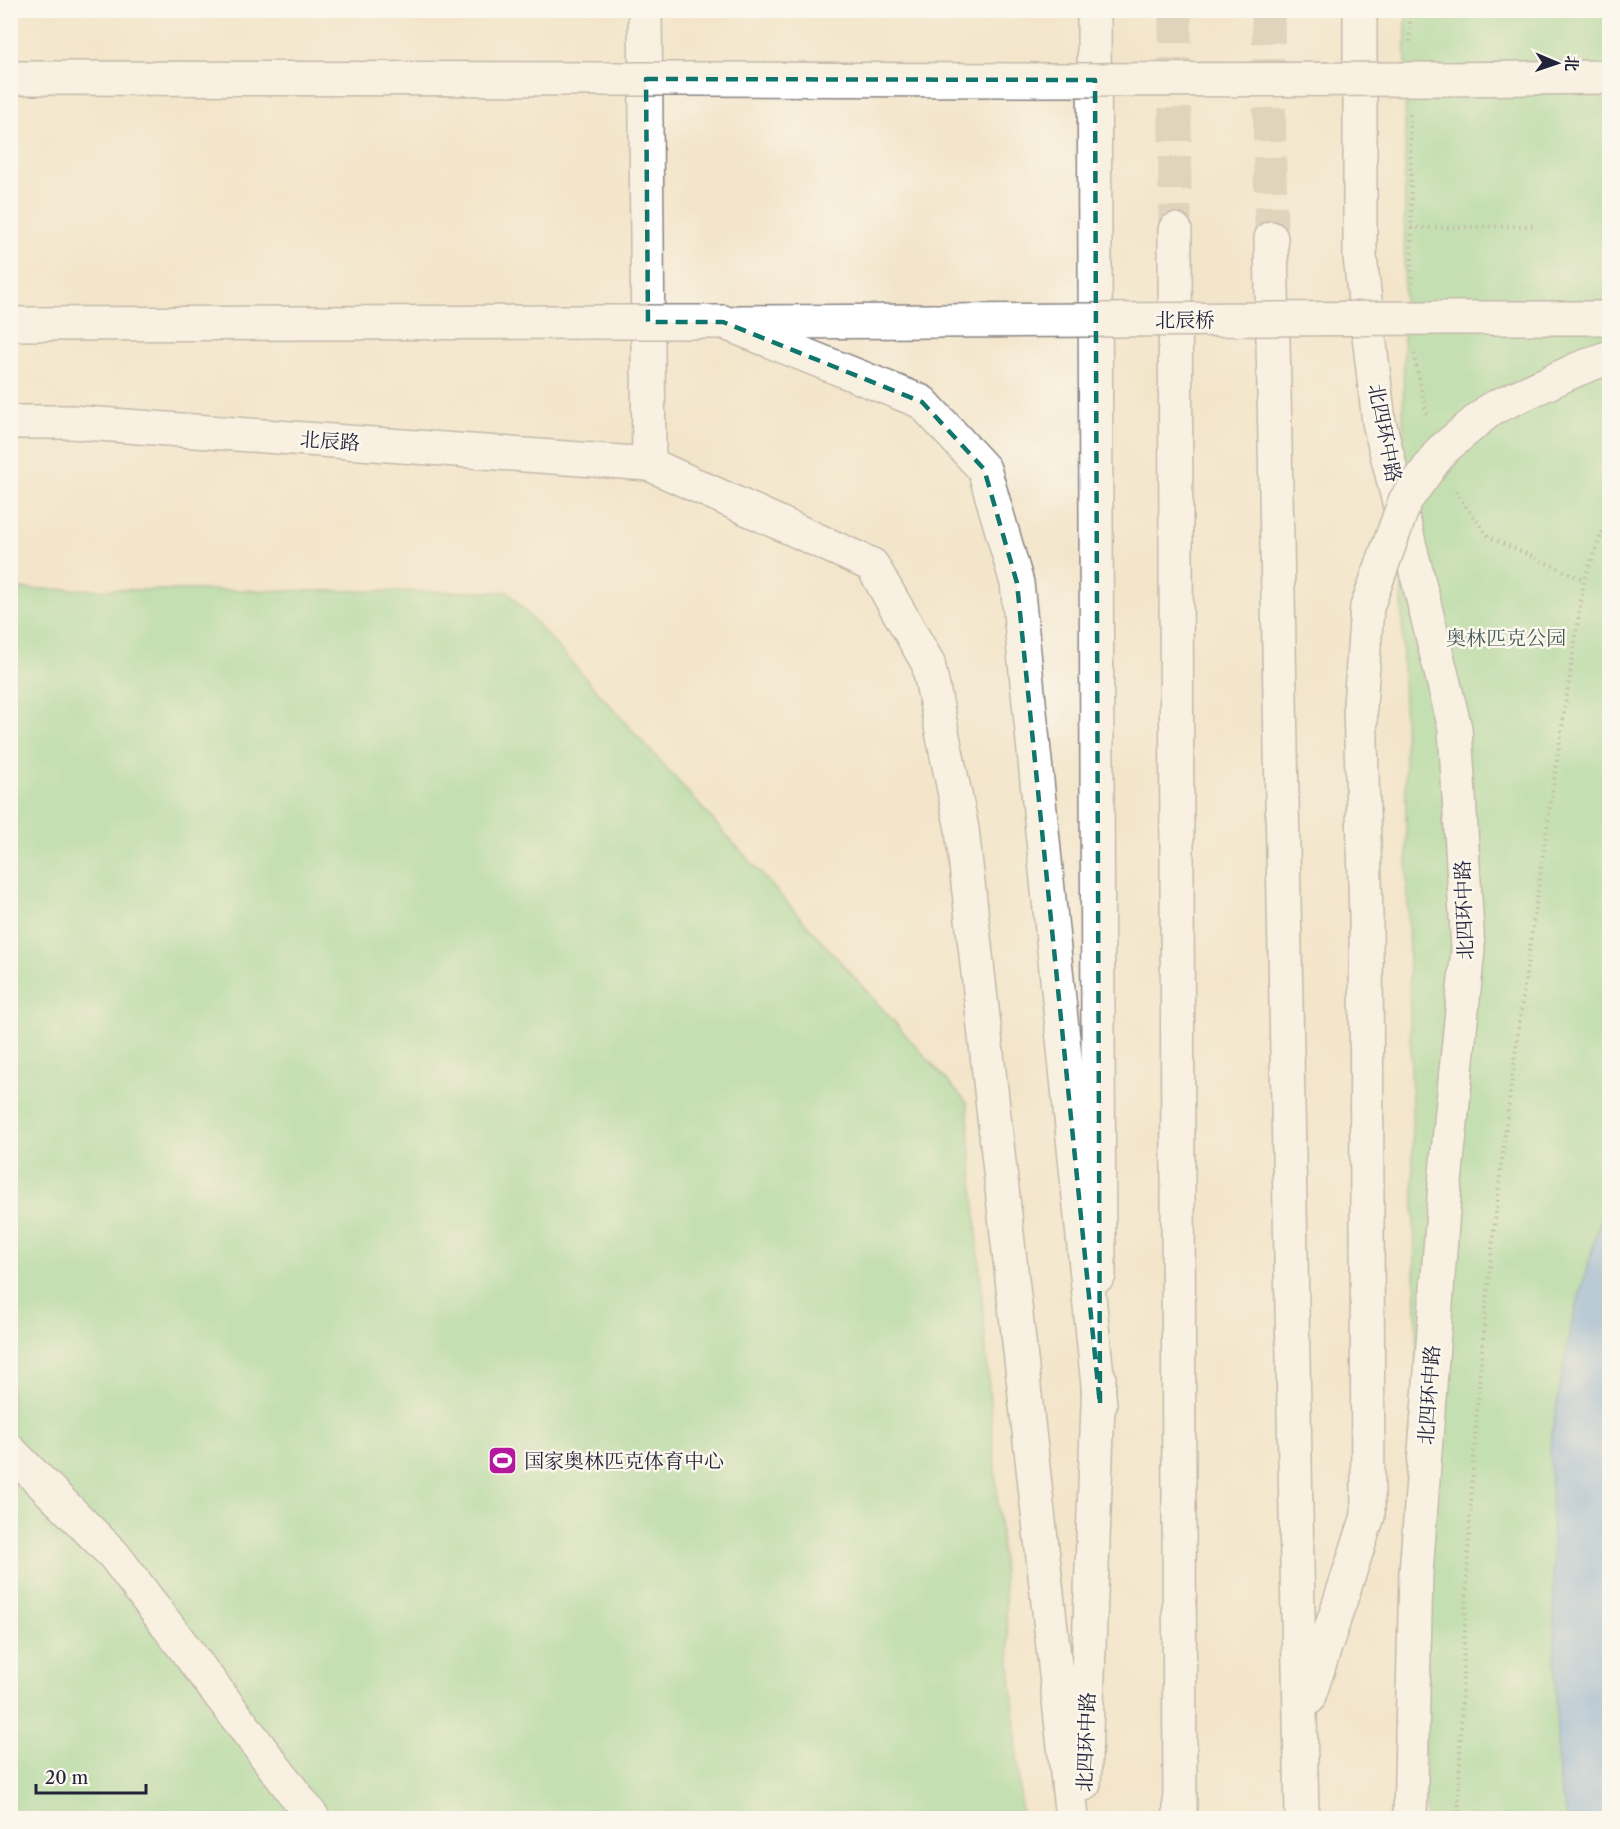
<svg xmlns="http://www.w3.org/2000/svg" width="1620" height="1829" font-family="'Libre Caslon Text','Noto Serif SC',serif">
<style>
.green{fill:#8cd793;stroke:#577c67;stroke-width:1.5}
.water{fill:#75a9e1;stroke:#4c668e;stroke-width:1.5}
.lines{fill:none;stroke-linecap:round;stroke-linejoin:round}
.trunk-tunnel{stroke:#c9beae;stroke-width:33;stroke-dasharray:33 16;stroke-linecap:butt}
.pedestrian-casing{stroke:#8a8483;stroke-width:36}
.minor-casing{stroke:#8a8483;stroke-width:36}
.tertiary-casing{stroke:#8a8483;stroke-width:36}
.secondary-casing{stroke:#8a8483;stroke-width:36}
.trunk-casing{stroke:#8a8483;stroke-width:36}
.path{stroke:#8a8483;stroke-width:4;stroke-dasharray:1.5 4.5;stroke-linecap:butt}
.pedestrian{stroke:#fff;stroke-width:33}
.minor{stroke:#fff;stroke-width:33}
.tertiary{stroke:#fff;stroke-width:33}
.secondary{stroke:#fff;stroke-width:33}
.trunk{stroke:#fff;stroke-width:33}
.pedestrian-bridge-casing{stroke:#8a8483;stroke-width:36;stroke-linecap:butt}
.secondary-bridge-casing{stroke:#8a8483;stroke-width:36;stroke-linecap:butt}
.trunk-bridge-casing{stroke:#8a8483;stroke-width:36;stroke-linecap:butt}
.pedestrian-bridge{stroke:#fff;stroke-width:33}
.secondary-bridge{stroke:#fff;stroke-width:33}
.trunk-bridge{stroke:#fff;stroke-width:33}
.marked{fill:none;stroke:#0f766e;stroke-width:4.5;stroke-dasharray:12 8;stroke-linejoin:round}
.labels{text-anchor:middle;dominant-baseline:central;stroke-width:5;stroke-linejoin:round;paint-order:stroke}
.street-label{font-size:20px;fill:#22223b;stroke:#fbf7ec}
.park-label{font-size:20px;fill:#425855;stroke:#fbf7ec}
.poi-label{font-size:20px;fill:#22223b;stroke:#fbf7ec;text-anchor:start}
</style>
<rect width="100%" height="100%" fill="#fbf7ec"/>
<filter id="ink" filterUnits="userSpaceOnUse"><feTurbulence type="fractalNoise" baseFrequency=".0167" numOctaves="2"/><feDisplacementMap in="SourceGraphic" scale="12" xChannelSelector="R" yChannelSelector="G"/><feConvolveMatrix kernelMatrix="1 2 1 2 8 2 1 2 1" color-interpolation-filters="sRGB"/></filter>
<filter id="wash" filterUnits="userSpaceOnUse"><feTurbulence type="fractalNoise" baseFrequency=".008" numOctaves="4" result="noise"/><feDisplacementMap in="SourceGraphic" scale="24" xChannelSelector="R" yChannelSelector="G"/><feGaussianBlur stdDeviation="1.35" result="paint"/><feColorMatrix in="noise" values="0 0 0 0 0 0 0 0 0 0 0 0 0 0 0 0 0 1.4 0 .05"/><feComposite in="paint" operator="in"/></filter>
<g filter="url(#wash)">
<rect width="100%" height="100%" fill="#f3e5cb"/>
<path class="green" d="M1406,11H1609V1818H1426L1402,612Z
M11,589L508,592L967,1103L1022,1818H11Z"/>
<path class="water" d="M1609,1188V1818H1567L1558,1779L1550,1445L1570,1330Z"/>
</g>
<g filter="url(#ink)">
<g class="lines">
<path class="trunk-tunnel" d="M1175,10V230
M1268,10L1271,238"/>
<defs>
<path id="pedestrian" d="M10,78L609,79
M706,79L1040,80
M1444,79L1610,77"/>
<path id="minor" d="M10,1451L114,1555L313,1818"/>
<path id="tertiary" d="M645,10L649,464
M1094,10L1099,1275
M1360,10V257L1379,422L1455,728L1468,949L1445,1183L1416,1573L1410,1818
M10,422H71L649,464L872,565L928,663L962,829L1072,1818
M1084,1784L1099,1377"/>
<path id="secondary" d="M1435,318H1610
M723,322L922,402L984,469L1017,583L1100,1405
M740,322L935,321
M10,324L604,322"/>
<path id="trunk" d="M1175,230L1180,1818
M1271,238L1302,1818
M1491,409L1578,369L1610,357
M1308,1699L1368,1516L1366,916L1360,706"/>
</defs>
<use href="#pedestrian" class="pedestrian-casing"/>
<use href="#minor" class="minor-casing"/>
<use href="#tertiary" class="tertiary-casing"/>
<use href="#secondary" class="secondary-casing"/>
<use href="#trunk" class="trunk-casing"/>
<path class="path" d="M1410,10V43
M1410,114L1412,283
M1411,228L1533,226
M1414,354L1427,417
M1456,491L1460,499L1489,537L1584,580
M1458,1818C1463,1662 1468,1506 1482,1350C1505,1092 1546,836 1584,580L1610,512"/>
<use href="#pedestrian" class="pedestrian"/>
<use href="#minor" class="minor"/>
<use href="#tertiary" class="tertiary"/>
<use href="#secondary" class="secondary"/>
<use href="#trunk" class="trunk"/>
<defs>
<path id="pedestrian-bridge" d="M609,79H706
M1040,80L1444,79"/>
<path id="secondary-bridge" d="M935,321L1435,318
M604,322H723"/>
<path id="trunk-bridge" d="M1360,706L1367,607L1405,501L1441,451L1491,409"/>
</defs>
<use href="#pedestrian-bridge" class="pedestrian-bridge-casing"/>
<use href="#secondary-bridge" class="secondary-bridge-casing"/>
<use href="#trunk-bridge" class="trunk-bridge-casing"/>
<use href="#pedestrian-bridge" class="pedestrian-bridge"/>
<use href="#secondary-bridge" class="secondary-bridge"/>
<use href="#trunk-bridge" class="trunk-bridge"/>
</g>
</g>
<path d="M0 0H1620V1829H0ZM646,79L1095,80L1100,1405L1017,583L984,469L922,402L723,322H648Z" fill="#f3e5cb" fill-opacity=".55" fill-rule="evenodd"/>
<path class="marked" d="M646,79L1095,80L1100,1405L1017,583L984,469L922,402L723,322H648Z"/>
<defs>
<symbol id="stadium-square" viewBox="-11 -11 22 22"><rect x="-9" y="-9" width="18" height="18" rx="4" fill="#b5179e" stroke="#fbf7ec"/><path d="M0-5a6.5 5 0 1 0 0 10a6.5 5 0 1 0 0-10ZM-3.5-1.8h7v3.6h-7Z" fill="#fff"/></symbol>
</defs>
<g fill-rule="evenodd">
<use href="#stadium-square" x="486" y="1444" width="33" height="33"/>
</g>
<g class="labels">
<g class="street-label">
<text x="1185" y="320">北辰桥</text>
<text transform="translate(1385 433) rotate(79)">北四环中路</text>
<text transform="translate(330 441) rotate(4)">北辰路</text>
<text transform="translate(1464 910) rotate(-92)">北四环中路</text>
<text transform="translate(1429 1395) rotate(-86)">北四环中路</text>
<text transform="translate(1086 1742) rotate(-88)">北四环中路</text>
</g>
<g class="park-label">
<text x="1506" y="638">奥林匹克公园</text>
</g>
<g class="poi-label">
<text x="524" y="1461">国家奥林匹克体育中心</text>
</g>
</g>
<rect width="1620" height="1829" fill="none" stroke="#fbf7ec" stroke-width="36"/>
<g transform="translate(1557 63) rotate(92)" stroke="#fbf7ec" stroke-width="4.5" paint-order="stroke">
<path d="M0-4.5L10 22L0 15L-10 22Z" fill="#22223b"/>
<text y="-9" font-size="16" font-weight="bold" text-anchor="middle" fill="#22223b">北</text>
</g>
<path d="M36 1784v9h110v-9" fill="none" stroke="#22223b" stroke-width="3"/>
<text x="45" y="1784" font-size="18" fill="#22223b" stroke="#fbf7ec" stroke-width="4.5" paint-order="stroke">20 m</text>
</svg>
